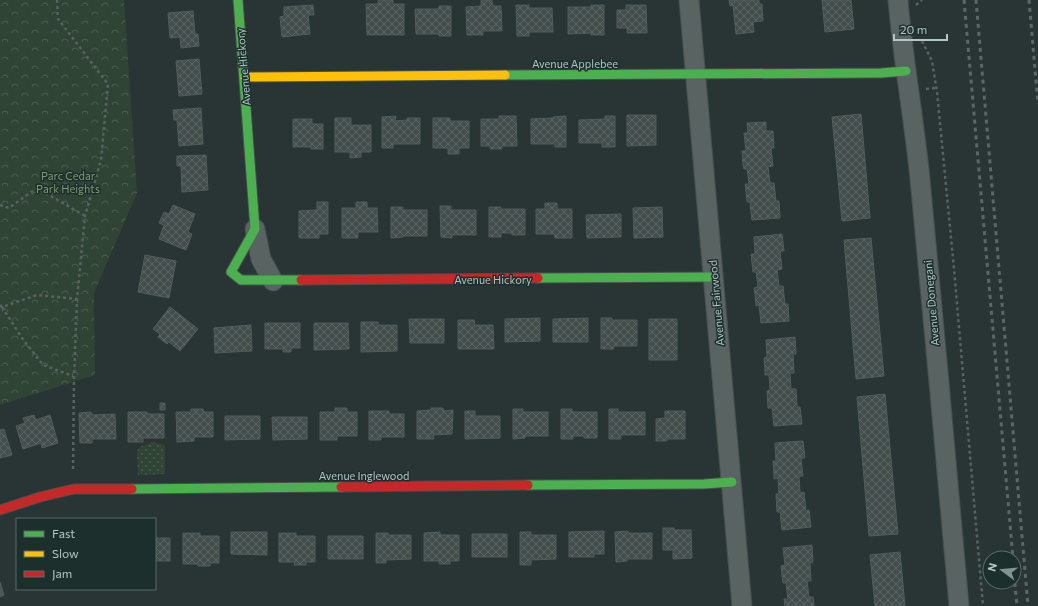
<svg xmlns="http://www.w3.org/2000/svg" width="1038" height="606" font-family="Commissioner,sans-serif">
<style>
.grass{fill:url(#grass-dots)}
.forest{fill:url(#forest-crowns)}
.building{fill:url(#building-cross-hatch);stroke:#505d5b}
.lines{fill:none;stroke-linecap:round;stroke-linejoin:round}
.street-casing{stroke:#46504f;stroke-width:21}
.fast-casing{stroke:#46504f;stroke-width:11}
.slow-casing{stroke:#46504f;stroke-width:11}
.jam-casing{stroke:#46504f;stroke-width:11}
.path{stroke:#586260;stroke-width:2.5;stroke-dasharray:3 3;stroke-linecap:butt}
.street{stroke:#586362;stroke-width:19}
.fast{stroke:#4caf50;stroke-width:9}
.slow{stroke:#ffc107;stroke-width:9}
.jam{stroke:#c62828;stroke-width:9}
.rail{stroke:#5c6666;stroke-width:3;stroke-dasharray:4 4;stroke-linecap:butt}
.labels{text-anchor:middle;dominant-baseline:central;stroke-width:3;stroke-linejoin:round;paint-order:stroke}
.street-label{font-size:11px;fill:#b2c6c4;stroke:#1c2f2d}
.park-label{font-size:11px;fill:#859a72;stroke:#1c2f2d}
</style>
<defs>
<pattern id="grass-dots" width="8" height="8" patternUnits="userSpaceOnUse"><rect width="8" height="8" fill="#2f4435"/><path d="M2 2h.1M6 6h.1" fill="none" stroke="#4b5e51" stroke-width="1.8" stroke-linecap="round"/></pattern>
<pattern id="forest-crowns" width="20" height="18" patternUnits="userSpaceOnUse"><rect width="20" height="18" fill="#2f4435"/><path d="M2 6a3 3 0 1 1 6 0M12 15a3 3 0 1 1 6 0" fill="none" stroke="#4b5e51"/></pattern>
<pattern id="building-cross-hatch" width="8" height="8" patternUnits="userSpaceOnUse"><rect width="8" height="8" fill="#424d4c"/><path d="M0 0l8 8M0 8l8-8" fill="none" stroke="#5b6564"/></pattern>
</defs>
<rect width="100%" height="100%" fill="#293534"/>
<path class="grass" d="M152,442L165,445V474L138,475L137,451L140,447Z"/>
<path class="forest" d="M0,0H124L137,193L94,293L95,375L0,405Z"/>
<path class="building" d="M378,0H393V4H404V35H367L366,4H378Z
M481,0H492L493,6H501L502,31H483V35H467L466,7L481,6Z
M729,0H759V4H762L763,21L753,22L754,32L736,34L733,5L730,6Z
M822,0H851L854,29L825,32Z
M313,5L314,15H308L310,34L282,37L280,17L284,16V7Z
M516,5H529V8H552L553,32H529V36H517Z
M591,5H604V35H591V33L568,34V7H591Z
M626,5H646L647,33H627V28H617V10H626Z
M439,6H451V36H439V34H416L415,9H439Z
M193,11L195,34H198L199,46L181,48L180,37L170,38L168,13Z
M199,59L202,94L179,96L176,61Z
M201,108L203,144L179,146L177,120H174L173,110Z
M861,114L870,218L842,221L832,117Z
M627,115H656V145L627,146Z
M396,116L395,121L407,120V118H420V144H393V148H382V117Z
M499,116H516L517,146H502V149H490V146H481V119H499Z
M566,116V147H555V144H531V119L553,118V117Z
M605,116H615V147H602V143H579V120L605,119Z
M335,118H351V125H371V152H361V157L350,158V152H335Z
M433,118H450V121H469V148H459V154H448V148H433Z
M293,119H312V124H323V149H311V147H293Z
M766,122V131H773L774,148H771L773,166L768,167L770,183H774L776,201H779L780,218L752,220L750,202H747L746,191L745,184H749L747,169H744L743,165L742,151H746L744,133H748L747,123Z
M206,155L208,190L182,192L181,166H177V156Z
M317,202H328V234H319V238H299V211L317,210Z
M356,202H367V208H377L378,232H358V238H342V208H356Z
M545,203H557V209H572V238H555L554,234H536V209H545Z
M173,205L195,214L188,232L192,234L186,250L159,239L164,225L159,223L164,212L169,214Z
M440,206H451V210H476V235H452V238L441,237Z
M391,207H403V210H427V236H403V237L391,238Z
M489,207H501V209H525V235H512V233H501V237H489Z
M662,207L663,237L634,238L633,208Z
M621,214V237L587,238L586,215Z
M782,234L784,251H780L782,269L777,270L779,286H783L785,304H788L789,321L761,323L759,305L756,306L755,294L754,288L758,287L756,272H753L751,254H755L754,237Z
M871,238L884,376L856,379L844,240Z
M145,255L176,261L169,298L138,292Z
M170,307L198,329L180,351L169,342L167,344L158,337L160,334L153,329Z
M540,318V341L505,342V319Z
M588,318V342H553V319Z
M601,318H612V320H637V346H613L614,349H601Z
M409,319H444V343H410Z
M649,319H677V360H649Z
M458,320H474L475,325H493L494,349H458Z
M361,322H378V325H397V351L361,352Z
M265,323H300V348H291V352H283V349H265Z
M314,323H348L349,349L314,350Z
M251,325L252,351L215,353L214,328Z
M795,337L796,354H793L794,373H790L791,389H796L797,407H800L802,424L774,426L772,408H768L767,391L770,390L769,375H765V371L764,358L767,357L766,340Z
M885,394L898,534L869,536L857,397Z
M160,403H165V410H160Z
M335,408H347V412H357V436H337V440H320V412H335Z
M431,408H443L444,411L453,410L452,434L433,435L434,439H417V411L431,410Z
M191,409H203L204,412H213V437H194V441L177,442L176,412H191Z
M513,409H523V412H548V436H525V438L513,439Z
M561,409H572V412H597V438H584V436H573V439H561Z
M609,409H618V412H645V435H620L621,439H609Z
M369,411H389V414H404V437H381V440H369Z
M465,411H475V416H500V438L465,439Z
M665,411H685V439H667V441H656V419L665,418Z
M91,412L92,415L115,414L116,439H92V443H80L79,413Z
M128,412H147V414H164V438H143V442H128Z
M34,415L36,420L50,415L58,443L42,448L41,443L23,449L16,426L25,423L23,418Z
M225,416H260V439L225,440Z
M272,417H307V439L273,440Z
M4,429L12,455L0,458V430Z
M803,441L805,458H801L803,476H799L800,493L804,492L806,511L809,510L811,527L782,530L780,512H777L776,494H779L778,478L774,479V475L773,461H776L775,443Z
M663,528H674V530H691L692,558L673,559V550H663Z
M604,531V554H594V557H569V532Z
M628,531V533H652V559H627V561L616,562L615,532Z
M231,532H267V555L231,554Z
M440,532V535H459V561H450V564H439V561H424V533Z
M520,532H531V535H556V559L531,560V565H520Z
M183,533H200V536H219V563H210V566H198V564H183Z
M279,533H296V536H315V562H306V565H294L295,562H279Z
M376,533H388V535H411V559L386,560V563H376Z
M472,534H507V557H472Z
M328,536H363V559H328Z
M155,538H170V561H155Z
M812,545L813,562L810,563L811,581H807L809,597H813L814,606H785L784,599H788L786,583H783L781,566L785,565L783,548Z
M900,552L905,606H875L870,555Z
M0,582L4,595L0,597Z"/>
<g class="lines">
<defs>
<path id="street" d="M689,0L742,606
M898,0C903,60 914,119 920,179C934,321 946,464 959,606
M255,229L261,259L273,281"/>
<path id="fast" d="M238,0L255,229L231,272L241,280H301
M505,75L881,73L906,71
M538,278L714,277
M528,485L704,484L732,482
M132,489L341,487"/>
<path id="slow" d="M245,77L505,75"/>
<path id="jam" d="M301,280L538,278
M341,487L528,485
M0,510L40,497L74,489H132"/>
</defs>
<use href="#street" class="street-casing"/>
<use href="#fast" class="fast-casing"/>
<use href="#slow" class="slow-casing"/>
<use href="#jam" class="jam-casing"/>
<path class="path" d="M57,0L58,19L108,84L101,160L85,216L77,299L74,377L73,471
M916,5L922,0
M922,41L932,61L937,92L954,269L983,606
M926,89L936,88
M0,205L9,208L37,188L85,216
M0,305L2,307L37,295L77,299
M2,307L22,338L43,365L73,376"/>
<use href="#street" class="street"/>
<use href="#fast" class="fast"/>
<use href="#slow" class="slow"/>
<use href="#jam" class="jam"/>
<path class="rail" d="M964,0L1013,558
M976,0L1028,606
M1029,0L1038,104
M1014,575L1017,606"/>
</g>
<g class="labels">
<g class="street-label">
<text x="575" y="63">Avenue Applebee</text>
<text transform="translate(243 67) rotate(-95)">Avenue Hickory</text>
<text x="493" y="279">Avenue Hickory</text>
<text transform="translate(716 303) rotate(-95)">Avenue Fairwood</text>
<text transform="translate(931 303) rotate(-95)">Avenue Donegani</text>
<text x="364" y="475">Avenue Inglewood</text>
</g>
<g class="park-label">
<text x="68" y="175">Parc Cedar<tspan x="68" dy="13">Park Heights</tspan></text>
</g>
</g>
<rect x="16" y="518" width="140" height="72" fill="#1c2f2d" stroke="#586b69"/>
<rect x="24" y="531" width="20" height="6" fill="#4caf50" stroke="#586b69"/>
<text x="52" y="538" font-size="12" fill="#b2c6c4">Fast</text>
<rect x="24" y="551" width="20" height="6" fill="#ffc107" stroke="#586b69"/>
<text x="52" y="558" font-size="12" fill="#b2c6c4">Slow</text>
<rect x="24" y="571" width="20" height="6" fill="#c62828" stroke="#586b69"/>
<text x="52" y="578" font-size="12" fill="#b2c6c4">Jam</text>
<g transform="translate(1002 570) rotate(286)"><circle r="19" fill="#1c2f2d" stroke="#586b69"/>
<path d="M0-3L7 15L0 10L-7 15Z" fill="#829392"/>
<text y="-6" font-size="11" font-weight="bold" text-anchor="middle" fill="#b2c6c4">N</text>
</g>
<path d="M894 34v6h53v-6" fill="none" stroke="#b2c6c4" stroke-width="2"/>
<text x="900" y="34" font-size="12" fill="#b2c6c4" stroke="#1c2f2d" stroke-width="3" paint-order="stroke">20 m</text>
</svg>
